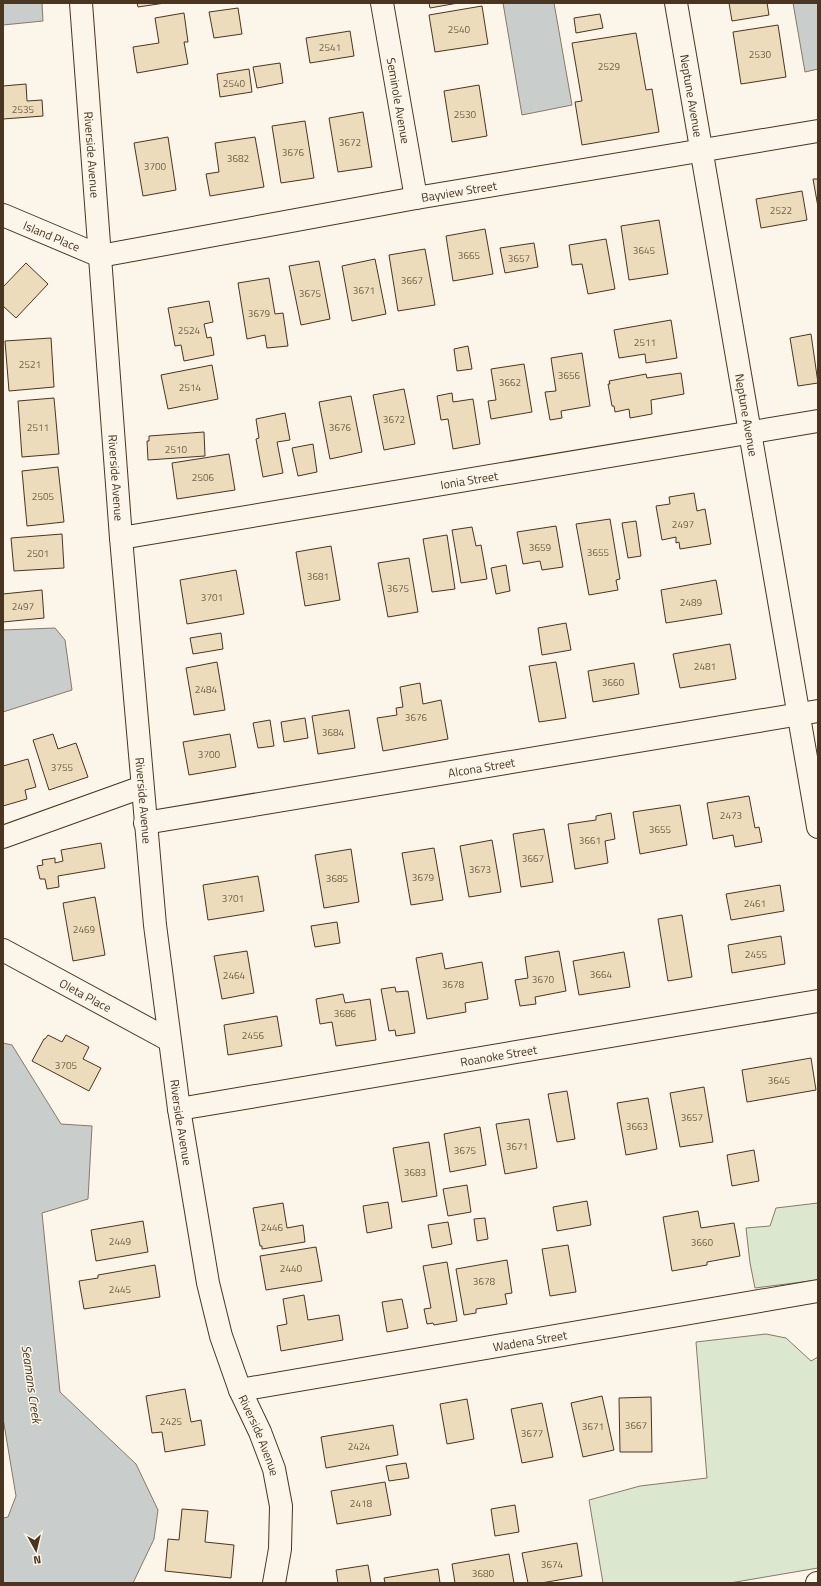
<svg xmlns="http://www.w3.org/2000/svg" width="821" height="1586" font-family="'Titillium Web',sans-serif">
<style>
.green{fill:#dce7d0;stroke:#887966}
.water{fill:#c9cecd;stroke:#887966}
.building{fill:#ecdcbc;stroke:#4a3520}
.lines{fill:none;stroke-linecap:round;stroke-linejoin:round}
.minor-casing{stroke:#4a3520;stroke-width:24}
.minor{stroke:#fbf6e9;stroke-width:22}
.labels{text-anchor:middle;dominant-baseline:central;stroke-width:3;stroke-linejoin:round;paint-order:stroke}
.number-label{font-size:10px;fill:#725f47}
.street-label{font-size:12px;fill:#4a3520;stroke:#fbf6e9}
.water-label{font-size:13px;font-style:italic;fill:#4a3520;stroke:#fbf6e9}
</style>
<rect width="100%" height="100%" fill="#fbf6e9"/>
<path class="green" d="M818,1203V1280L755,1288L750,1263L746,1228L770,1226L776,1208Z
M766,1334L786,1338L811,1361L818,1357V1568L730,1583H603L589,1500L640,1486L707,1478L696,1342Z"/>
<path class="water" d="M3,3H42L43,21L3,25Z
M503,3H554L572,105L522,115Z
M793,3H818V69L805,72Z
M55,628L65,640L72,690L3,712V630Z
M3,1043L12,1045L61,1124L92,1126L88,1199L42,1213L60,1392L136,1464L158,1510L154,1539L133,1583H3V1518L8,1517L16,1496L3,1418Z"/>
<path class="building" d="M137,3H165L138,7Z
M429,3H458L430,8Z
M729,3H767L769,15L732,21Z
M482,6L488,44L435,52L429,15Z
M238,8L242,34L214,38L209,12Z
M184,13L188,42H184L188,64L137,73L133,47L159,43L155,18Z
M600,14L603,28L576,33L574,18Z
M778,25L786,77L741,84L733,32Z
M350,31L354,56L310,63L306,38Z
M636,33L646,90L652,89L659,132L582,145L575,102L582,101L572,43Z
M280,63L283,83L257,88L253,67Z
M249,69L252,92L220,97L217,74Z
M26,84L27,101L42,100L43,116L3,119V86Z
M479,85L487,136L452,142L444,91Z
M363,112L372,167L338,172L329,118Z
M305,121L314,178L281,183L272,126Z
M168,137L176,190L143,196L134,143Z
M255,137L264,187L210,196L206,174L219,172L215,143Z
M813,179H818V207Z
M802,191L807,220L761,228L756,199Z
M659,220L668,274L629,280L621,226Z
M485,229L493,274L453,281L446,236Z
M606,239L615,289L588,294L582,264L572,265L569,245Z
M534,243L538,267L505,273L500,248Z
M425,249L435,305L398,311L389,255Z
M375,259L386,314L352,321L342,266Z
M319,261L330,319L301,325L289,266Z
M26,263L48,284L16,318L3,306V287Z
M269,278L275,314L283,313L288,346L267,348L265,335L247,339L238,283Z
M209,301L213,322L204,324L207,338L211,337L214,355L184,361L181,345L175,346L168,308Z
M671,320L677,358L646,363L645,354L619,358L614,330Z
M811,334L818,383L798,386L790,338Z
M51,338L54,387L9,391L5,341Z
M468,346L472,369L457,371L454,349Z
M582,353L590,406L561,411L562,418L550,420L545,392L556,391L551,358Z
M524,364L532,412L491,419L488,401L496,400L491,369Z
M212,365L218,399L168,409L161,375Z
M681,373L684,394L651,400L652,414L630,418L629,409L615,412L614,406H612L608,384H610L609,381L646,374L647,378Z
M404,389L415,444L384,450L373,395Z
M452,393L453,402L473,399L480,444L453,449L448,419L441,420L437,396Z
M351,396L362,452L330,459L319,402Z
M54,398L59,454L22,457L18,401Z
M285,413L290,440L277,442L283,473L263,477L256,439L259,438L256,419Z
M204,432L205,456L148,460L147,441H149V436Z
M313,444L317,472L298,476L292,448Z
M229,454L235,490L177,499L172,463Z
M58,467L64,522L27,526L22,471Z
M694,493L697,511L705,509L711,544L680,549L679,542L676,543V537L662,540L656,506L670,504L669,497Z
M610,519L620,579L616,580L618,590L589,595L576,524Z
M636,521L641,556L628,558L622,523Z
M556,526L563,567L542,570L540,561L523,564L517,532Z
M472,527L476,546L481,545L487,579L461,583L452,530Z
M62,534L64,568L14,571L11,538Z
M447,535L455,589L432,592L423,539Z
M331,546L340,600L305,606L296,552Z
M409,558L418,612L388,617L378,563Z
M506,565L510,591L496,594L491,568Z
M236,570L244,614L187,624L180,580Z
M716,580L722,614L666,623L661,590Z
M42,590L44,618L3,622V594Z
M566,623L571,650L542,655L538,628Z
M221,633L223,649L193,654L190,638Z
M730,644L736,679L680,688L673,654Z
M217,662L225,710L194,715L186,668Z
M556,662L566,718L539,722L529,666Z
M634,663L639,694L593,702L588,671Z
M420,683L423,704L441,700L448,739L383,751L377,718L397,715L396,708L403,707L400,687Z
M349,710L355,748L318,754L312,716Z
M305,718L308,738L284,742L281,722Z
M270,720L274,746L258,748L253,723Z
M53,734L58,749L76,743L88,777L49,790L33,740Z
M230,734L236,767L189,775L183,742Z
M28,759L36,787L25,790L27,799L3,806V766Z
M749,796L755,828L759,827L762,842L735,847L733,835L713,839L707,803Z
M680,805L687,845L640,854L633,812Z
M611,813L615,839L605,841L608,863L575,869L568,824L596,820V816Z
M544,829L553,882L521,887L513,834Z
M492,840L501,892L469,897L460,846Z
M101,843L105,868L58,876L59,887L47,889L45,879H40L37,866L43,865L42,860L55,858V863L63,861L61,850Z
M434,848L443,900L411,905L402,853Z
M351,849L359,902L324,908L315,855Z
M258,876L264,911L208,920L203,885Z
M780,885L784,911L731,920L726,894Z
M95,897L105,955L73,961L63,903Z
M682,915L692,977L668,981L658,919Z
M337,922L340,943L315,947L311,926Z
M781,936L785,964L732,973L728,945Z
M247,951L254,993L222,999L214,956Z
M559,951L566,991L535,997L536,1004L520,1006L515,980L528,978L525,957Z
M624,952L630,987L579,995L573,961Z
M442,953L445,969L482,962L488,999L465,1003L466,1012L427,1019L416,958Z
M395,987L396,992L408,991L415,1033L396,1036L395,1030L389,1031L381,989Z
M343,994L345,1003L370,999L376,1040L336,1046L332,1022L320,1024L316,999Z
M277,1016L282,1046L228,1055L224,1025Z
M48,1035L62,1042L66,1035L89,1047L83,1059L101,1068L89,1091L32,1061L44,1039H45Z
M811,1058L816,1090L747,1102L742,1070Z
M704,1087L713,1142L680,1147L670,1093Z
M567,1091L575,1139L557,1142L548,1094Z
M648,1098L657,1149L626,1155L617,1103Z
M529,1119L537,1168L505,1174L496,1124Z
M480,1127L486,1165L450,1172L444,1134Z
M429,1142L437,1196L402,1202L393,1148Z
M754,1150L759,1181L732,1186L727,1155Z
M467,1185L471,1212L448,1216L443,1189Z
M587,1201L591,1225L557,1231L553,1207Z
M388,1202L392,1228L367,1233L363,1206Z
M283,1203L287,1228L303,1225L305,1242L262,1249V1246H260L253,1208Z
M698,1211L701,1228L734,1223L740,1256L707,1262V1265L672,1271L663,1217Z
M485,1218L488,1239L477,1241L474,1219Z
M143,1221L148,1252L96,1261L91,1230Z
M448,1222L452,1244L432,1248L428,1225Z
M568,1245L576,1292L550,1296L542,1249Z
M316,1247L322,1281L266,1290L260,1256Z
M507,1260L512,1293L505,1294L507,1304L476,1309V1313L464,1315L456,1269Z
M447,1262L457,1321L434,1325L433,1323L427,1324L424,1309L431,1308L423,1266Z
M155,1265L160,1297L84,1309L79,1281L98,1278V1275Z
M304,1295L308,1320L339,1315L343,1340L281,1351L277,1326L287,1324L283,1299Z
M402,1299L408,1328L387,1332L382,1302Z
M185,1389L191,1422L201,1420L205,1445L165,1452L162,1432L152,1433L146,1396Z
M602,1396L614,1450L583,1457L571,1403Z
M651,1397L652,1452H620L619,1398Z
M467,1399L474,1439L447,1444L440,1404Z
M542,1403L553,1457L522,1463L511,1409Z
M393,1425L398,1455L326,1468L321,1437Z
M406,1463L409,1478L389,1481L386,1466Z
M385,1482L391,1515L337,1524L331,1491Z
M515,1505L519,1532L495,1536L491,1509Z
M182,1509L208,1511L205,1542L234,1545L231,1578L165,1571L168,1539L179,1540Z
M577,1543L582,1576L541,1583H528L522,1553Z
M509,1554L514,1583H455L452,1564Z
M368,1565L371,1583H338L336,1570Z
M438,1569L440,1583H385L384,1578Z"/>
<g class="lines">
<defs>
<g id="minor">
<path id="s1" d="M81,3L121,538L155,925L179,1109L208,1283L221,1336L240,1390L260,1432L274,1469L281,1506L280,1549L274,1583"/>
<path id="s2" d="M382,3L416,198"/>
<path id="s3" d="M676,3L818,827"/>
<path id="s4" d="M3,215L100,256L416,198L818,131"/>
<path id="s5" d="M121,538L818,421"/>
<path id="s6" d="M145,823L818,711"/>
<path d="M3,837L142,787"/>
<path id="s7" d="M3,950L169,1040"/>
<path id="s8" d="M179,1109L818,1001"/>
<path id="s9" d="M240,1390L818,1291"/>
<path d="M817,1583H818"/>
</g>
</defs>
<use href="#minor" class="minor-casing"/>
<use href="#minor" class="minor"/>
</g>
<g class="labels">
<g class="number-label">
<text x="459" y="29">2540</text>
<text x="330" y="47">2541</text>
<text x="760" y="54">2530</text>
<text x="609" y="66">2529</text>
<text x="234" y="83">2540</text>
<text x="23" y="109">2535</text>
<text x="465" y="114">2530</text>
<text x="350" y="142">3672</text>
<text x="293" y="152">3676</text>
<text x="238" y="158">3682</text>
<text x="155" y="166">3700</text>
<text x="781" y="210">2522</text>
<text x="644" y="250">3645</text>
<text x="469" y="255">3665</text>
<text x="519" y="258">3657</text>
<text x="412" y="280">3667</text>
<text x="364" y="290">3671</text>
<text x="310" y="293">3675</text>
<text x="259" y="313">3679</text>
<text x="189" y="330">2524</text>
<text x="645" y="342">2511</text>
<text x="30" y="364">2521</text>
<text x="569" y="375">3656</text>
<text x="510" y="382">3662</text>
<text x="190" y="387">2514</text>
<text x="394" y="419">3672</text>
<text x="38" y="427">2511</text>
<text x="340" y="427">3676</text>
<text x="176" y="449">2510</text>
<text x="203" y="477">2506</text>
<text x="43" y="496">2505</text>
<text x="683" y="524">2497</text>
<text x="540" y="547">3659</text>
<text x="598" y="552">3655</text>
<text x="38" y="553">2501</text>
<text x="318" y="576">3681</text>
<text x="398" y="588">3675</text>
<text x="212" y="597">3701</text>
<text x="691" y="602">2489</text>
<text x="23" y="606">2497</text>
<text x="705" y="666">2481</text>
<text x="613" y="682">3660</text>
<text x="206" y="689">2484</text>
<text x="416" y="717">3676</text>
<text x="333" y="732">3684</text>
<text x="209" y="754">3700</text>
<text x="62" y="767">3755</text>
<text x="731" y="815">2473</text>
<text x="660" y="829">3655</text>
<text x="590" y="840">3661</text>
<text x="533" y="858">3667</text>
<text x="480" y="869">3673</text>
<text x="423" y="877">3679</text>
<text x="337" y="878">3685</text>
<text x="233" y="898">3701</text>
<text x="755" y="903">2461</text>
<text x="84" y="929">2469</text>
<text x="756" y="954">2455</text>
<text x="601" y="974">3664</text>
<text x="234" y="975">2464</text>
<text x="543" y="979">3670</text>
<text x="453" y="984">3678</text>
<text x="345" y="1013">3686</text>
<text x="253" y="1035">2456</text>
<text x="66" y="1065">3705</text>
<text x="779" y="1080">3645</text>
<text x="692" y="1117">3657</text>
<text x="637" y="1126">3663</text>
<text x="517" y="1146">3671</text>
<text x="465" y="1150">3675</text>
<text x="415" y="1172">3683</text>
<text x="272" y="1227">2446</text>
<text x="120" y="1241">2449</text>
<text x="702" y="1242">3660</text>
<text x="291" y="1268">2440</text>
<text x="484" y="1281">3678</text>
<text x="120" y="1289">2445</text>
<text x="171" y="1421">2425</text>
<text x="636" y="1425">3667</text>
<text x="593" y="1426">3671</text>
<text x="532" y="1433">3677</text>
<text x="359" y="1446">2424</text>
<text x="361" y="1503">2418</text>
<text x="552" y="1564">3674</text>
<text x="483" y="1573">3680</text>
</g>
<g class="street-label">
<text stroke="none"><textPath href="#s3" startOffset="94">Neptune Avenue</textPath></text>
<text stroke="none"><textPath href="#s2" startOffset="99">Seminole Avenue</textPath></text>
<text stroke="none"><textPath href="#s1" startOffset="152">Riverside Avenue</textPath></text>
<text stroke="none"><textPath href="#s4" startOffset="470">Bayview Street</textPath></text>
<text stroke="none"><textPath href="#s4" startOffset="53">Island Place</textPath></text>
<text stroke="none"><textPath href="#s3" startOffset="418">Neptune Avenue</textPath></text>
<text stroke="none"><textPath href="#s1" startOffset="476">Riverside Avenue</textPath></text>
<text stroke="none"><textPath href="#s5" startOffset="353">Ionia Street</textPath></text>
<text stroke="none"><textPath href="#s6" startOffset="341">Alcona Street</textPath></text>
<text stroke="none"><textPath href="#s1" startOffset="800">Riverside Avenue</textPath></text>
<text stroke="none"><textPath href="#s7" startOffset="94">Oleta Place</textPath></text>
<text stroke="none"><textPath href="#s8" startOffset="324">Roanoke Street</textPath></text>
<text stroke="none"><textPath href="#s1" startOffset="1124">Riverside Avenue</textPath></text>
<text stroke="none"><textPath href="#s9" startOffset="294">Wadena Street</textPath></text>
<text stroke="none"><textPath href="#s1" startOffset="1448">Riverside Avenue</textPath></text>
</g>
<g class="water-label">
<text transform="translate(32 1384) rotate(82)">Seamans Creek</text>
</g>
</g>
<rect width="821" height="1586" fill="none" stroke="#4a3520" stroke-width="8"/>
<g transform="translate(36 1550) rotate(172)" stroke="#fbf6e9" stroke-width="3" paint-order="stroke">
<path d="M0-3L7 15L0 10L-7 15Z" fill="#4a3520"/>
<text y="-6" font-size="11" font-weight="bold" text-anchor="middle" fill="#4a3520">N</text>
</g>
</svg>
